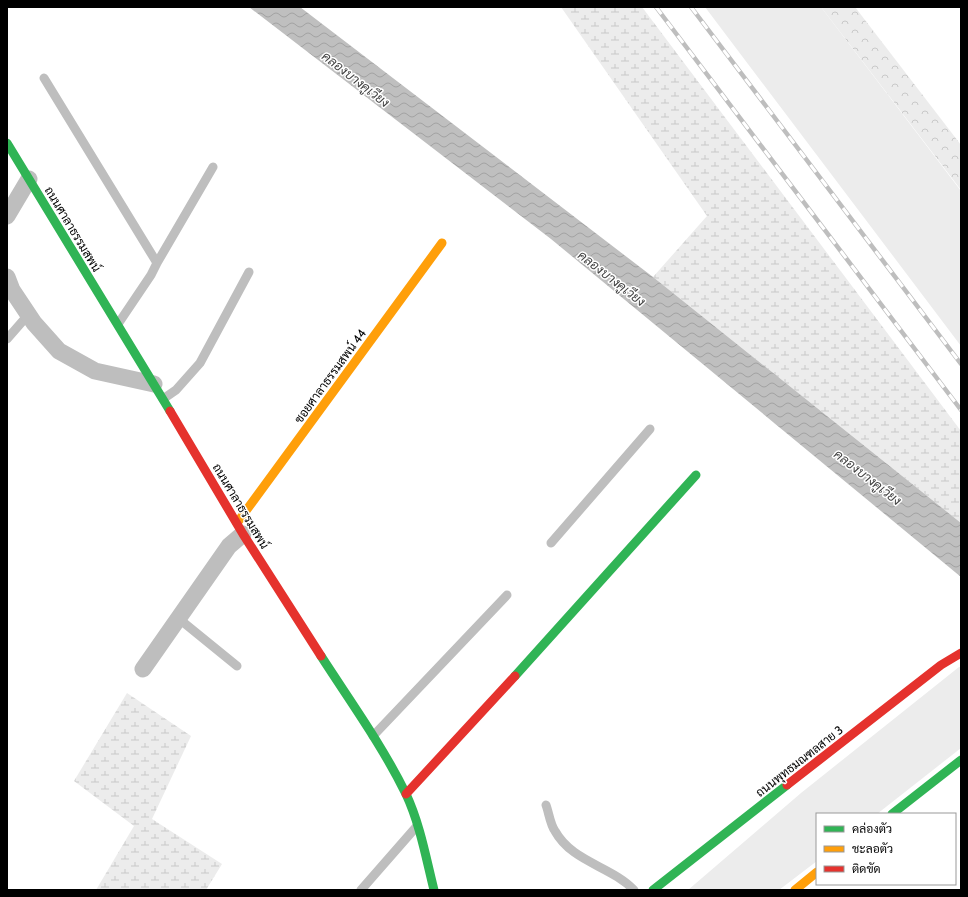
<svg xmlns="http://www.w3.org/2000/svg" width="968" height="897" font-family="Cabin,Sarabun,sans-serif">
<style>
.green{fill:#ececec}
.forest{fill:url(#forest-crowns)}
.wetland{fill:url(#wetland-marsh)}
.water{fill:url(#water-waves)}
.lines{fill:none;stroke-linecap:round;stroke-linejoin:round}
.lane{stroke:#bebebe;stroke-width:9}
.street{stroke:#bebebe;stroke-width:17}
.fast{stroke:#30b455;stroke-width:9}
.slow{stroke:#ff9f0a;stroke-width:9}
.jam{stroke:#e5322d;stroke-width:9}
.rail-casing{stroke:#bebebe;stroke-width:4.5}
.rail{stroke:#fff;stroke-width:3;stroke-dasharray:9;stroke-linecap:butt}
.labels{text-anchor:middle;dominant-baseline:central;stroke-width:3;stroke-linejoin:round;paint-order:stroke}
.street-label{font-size:12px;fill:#000;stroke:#fff}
.water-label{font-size:13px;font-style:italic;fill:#444;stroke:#fff}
</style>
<defs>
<pattern id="forest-crowns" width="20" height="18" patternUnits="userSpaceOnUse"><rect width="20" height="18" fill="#ececec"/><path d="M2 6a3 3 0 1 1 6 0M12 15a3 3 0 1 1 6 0" fill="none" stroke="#c9c9c9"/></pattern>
<pattern id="wetland-marsh" width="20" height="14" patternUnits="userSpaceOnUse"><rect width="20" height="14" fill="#ececec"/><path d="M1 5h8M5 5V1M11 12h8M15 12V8" fill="none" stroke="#c9c9c9"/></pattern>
<pattern id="water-waves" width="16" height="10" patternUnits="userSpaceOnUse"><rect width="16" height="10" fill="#bfbfbf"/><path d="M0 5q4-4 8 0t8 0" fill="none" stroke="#a2a2a2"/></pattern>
</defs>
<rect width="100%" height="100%" fill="#fff"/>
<path class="green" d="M705,7H821L961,191V346Z
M959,667H961V748L877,814H817V861L779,890H688L801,793Z"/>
<path class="forest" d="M821,7H855L961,145V190Z"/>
<path class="wetland" d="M561,7H642L961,431V523L653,277L707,216Z
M127,693L191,736L152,819L222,864L206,890H96L134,826L74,781Z"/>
<path class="water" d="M249,7H300L653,277L961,523V577L551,239Z"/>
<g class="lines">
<path class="lane" d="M44,78L157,263L151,275L118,324
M157,263L213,167
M7,339L28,315
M163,399L176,390L200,363L249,272
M551,543L650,429
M178,618L237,666
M373,736L507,595
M546,805C549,813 550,824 555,831C572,862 611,866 634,890
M361,890L417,826"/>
<path class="street" d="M7,216L29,179
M7,277L12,290L34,323L59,351L95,371L154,384
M143,669L229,546L243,534"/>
<path class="fast" d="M7,143L170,411
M321,656C350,701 382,745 406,794C420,824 426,858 434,890
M515,676L696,475
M892,814L961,760
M653,890L787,785"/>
<path class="slow" d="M237,523L442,243
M795,890L817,872"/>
<path class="jam" d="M170,411L243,534L321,656
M787,785L941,665L961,653
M406,794L515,676"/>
<defs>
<path id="rail" d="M656,7L961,410
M691,7L961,364"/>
</defs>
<use href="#rail" class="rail-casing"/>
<use href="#rail" class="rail"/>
</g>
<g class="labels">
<g class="street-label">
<text transform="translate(73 229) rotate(59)">ถนนศาลาธรรมสพน์</text>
<text transform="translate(330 376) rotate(-54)">ซอยศาลาธรรมสพน์ 44</text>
<text transform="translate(241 506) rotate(59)">ถนนศาลาธรรมสพน์</text>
<text transform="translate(799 761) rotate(-38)">ถนนพุทธมณฑลสาย 3</text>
</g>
<g class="water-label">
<text transform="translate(356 79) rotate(38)">คลองบางคูเวียง</text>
<text transform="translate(612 278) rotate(38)">คลองบางคูเวียง</text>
<text transform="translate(868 477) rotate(38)">คลองบางคูเวียง</text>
</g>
</g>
<rect width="968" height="897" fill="none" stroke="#000000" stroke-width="16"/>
<rect x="816" y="813" width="140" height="72" fill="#ffffff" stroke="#999999"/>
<rect x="824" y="826" width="20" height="6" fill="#30b455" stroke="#999999"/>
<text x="852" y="833" font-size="12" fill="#000000">คล่องตัว</text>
<rect x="824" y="846" width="20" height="6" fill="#ff9f0a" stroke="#999999"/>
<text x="852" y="853" font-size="12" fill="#000000">ชะลอตัว</text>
<rect x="824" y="866" width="20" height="6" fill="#e5322d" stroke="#999999"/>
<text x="852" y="873" font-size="12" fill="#000000">ติดขัด</text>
</svg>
